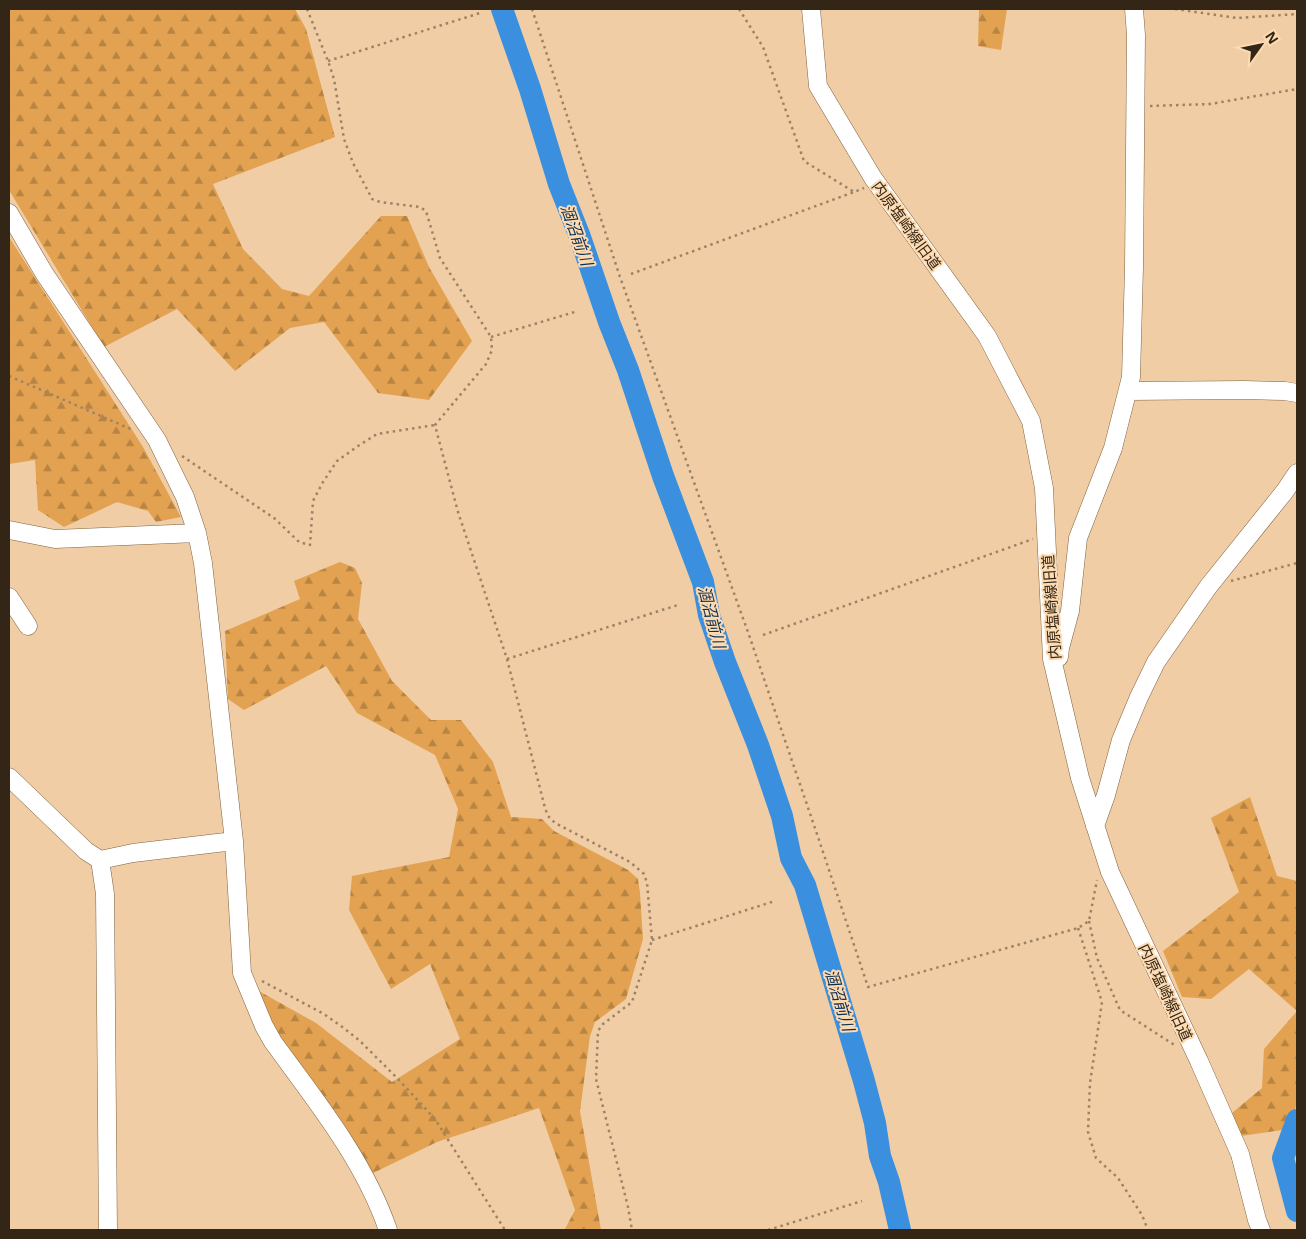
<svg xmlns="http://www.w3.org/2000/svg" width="1306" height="1239" font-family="'Noto Sans','Noto Sans JP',sans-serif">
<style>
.forest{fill:url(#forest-firs)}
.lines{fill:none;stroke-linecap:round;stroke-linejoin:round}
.river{stroke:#3a8fdf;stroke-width:22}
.minor-casing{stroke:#81623d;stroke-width:19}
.path{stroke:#9d8366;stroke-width:2.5;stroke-dasharray:2.5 4;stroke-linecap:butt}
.minor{stroke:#fff;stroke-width:18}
.labels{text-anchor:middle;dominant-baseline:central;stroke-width:4;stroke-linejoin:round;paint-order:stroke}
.street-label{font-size:15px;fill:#332616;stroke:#fddab1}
.water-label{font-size:16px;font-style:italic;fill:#0d3050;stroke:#fddab1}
</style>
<defs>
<pattern id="forest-firs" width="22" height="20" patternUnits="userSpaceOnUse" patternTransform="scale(1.25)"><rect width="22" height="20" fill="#e2a251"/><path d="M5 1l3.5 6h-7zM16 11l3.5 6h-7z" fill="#b88442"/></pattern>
</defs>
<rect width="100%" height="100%" fill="#f0cda5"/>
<path class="forest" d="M9,9H295L306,29L335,137L213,184L243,249L282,289L309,296L381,216H407L429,267L472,341L429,400L378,393L324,322L290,328L235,371L177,309L104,347L9,190Z
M979,9H1007L1001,50L978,46Z
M9,237L143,447L181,517L156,522L148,511L117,502L64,527L38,510L35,460L9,464Z
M340,562L355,568L362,583L358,619L392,681L431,720H461L493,762L511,817L542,819L554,831L628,870L638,879L640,893L643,939L626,999L595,1022L590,1036L580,1111L601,1230H563L565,1229L575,1210L539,1108L437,1142L369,1175L275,1031L257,990L316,1023L392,1082L460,1039L430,964L391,989L349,910L352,876L449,857L458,809L435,755L357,713L326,666L244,710L228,699L225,631L300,599L294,581Z
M1250,797L1277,876L1297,881V1101L1290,1129L1241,1136L1232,1113L1262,1088L1264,1049L1297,1011L1249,969L1211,999L1182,997L1163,951L1239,892L1211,818Z"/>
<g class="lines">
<path class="river" d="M502,9L530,89L559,184L580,237L609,322L628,370L663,476L703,582L709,615L725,662L758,745L782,816L791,858L805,885L864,1081L875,1123L880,1156L889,1182L900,1230
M1297,1120L1283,1158L1297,1211"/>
<defs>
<path id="minor" d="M811,9L818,86L873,178L987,336L1031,421L1044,488L1052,659L1080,778L1110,872L1199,1061L1240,1154L1257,1220L1261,1230
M9,213L44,273L157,440L185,497L197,533L203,563L234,841L242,973L264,1026L273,1042C316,1101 364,1160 388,1230
M1129,391L1244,390L1285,391L1297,393
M9,530L55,539L197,533
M9,597L28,626
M1059,657L1060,648L1070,611L1078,538L1113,448L1131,377L1134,267L1136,35L1134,9
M9,777L86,851L100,860L133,853L234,841
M1095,826L1106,795L1121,740L1139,697L1156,662L1208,587L1285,491L1297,473
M100,860L105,894L108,1230"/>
</defs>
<use href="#minor" class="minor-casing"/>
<path class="path" d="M307,9L328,61L334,79L344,139L353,163L368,191L372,199L380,202L420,207L426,211L440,258L491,337L492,350L486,364L435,425L437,433L458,512L507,659L545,808L548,816L555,823L630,862L644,874L647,883L652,940L632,1002L603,1024L598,1031L596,1079L628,1207L632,1230
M532,9L620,277L749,635L818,837L868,987L1078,928L1089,921L1097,880
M739,9L763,47L804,161L854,192L864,188
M1175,9L1237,18L1297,14
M328,61L480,13
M1150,106L1210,104L1297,89
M631,274L854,192
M491,337L578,311
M9,376L133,430
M182,456L274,518L299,542L310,545L313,501L323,482L337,461L358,446L377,434L435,425
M1231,581L1297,563
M763,635L1033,539
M507,659L678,605
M1089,921L1097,958L1120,1010L1176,1046
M1078,928L1102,1002L1090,1083L1088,1132L1096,1158L1118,1178L1142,1215L1148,1230
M652,940L775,901
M262,981L324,1014L341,1026L359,1040L399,1080L435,1119L505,1230
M768,1230L862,1201"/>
<use href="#minor" class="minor"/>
</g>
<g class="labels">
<g class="street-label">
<text transform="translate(907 225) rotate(54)">内原塩崎線旧道</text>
<text transform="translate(1051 607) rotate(-94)">内原塩崎線旧道</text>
<text transform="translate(1166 992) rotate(65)">内原塩崎線旧道</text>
</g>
<g class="water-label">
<text transform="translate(577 235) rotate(70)">涸沼前川</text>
<text transform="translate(712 617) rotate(75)">涸沼前川</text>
<text transform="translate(840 1000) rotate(73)">涸沼前川</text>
</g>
</g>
<rect width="1306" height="1239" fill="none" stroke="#332616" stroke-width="20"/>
<g transform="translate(1261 45) rotate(57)" stroke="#fddab1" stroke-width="4" paint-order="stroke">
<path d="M0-4L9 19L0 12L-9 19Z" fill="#332616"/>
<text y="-8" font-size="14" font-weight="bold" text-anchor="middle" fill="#332616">N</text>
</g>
</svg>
